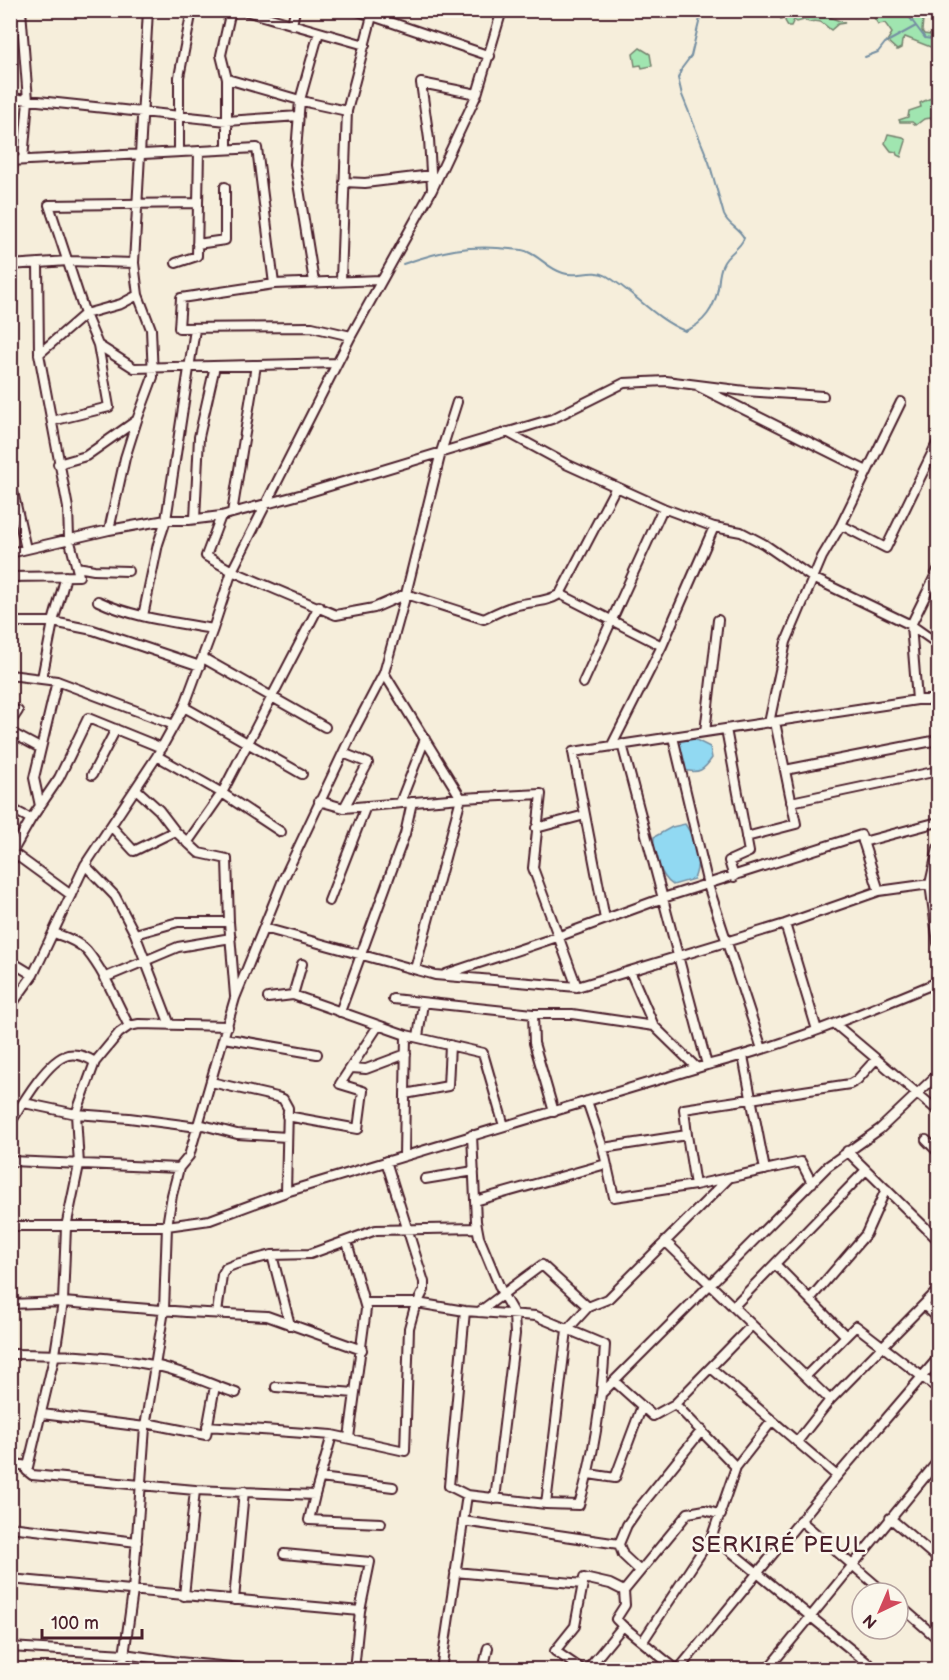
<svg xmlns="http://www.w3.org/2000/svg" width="949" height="1680" font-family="'Balsamiq Sans',sans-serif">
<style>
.green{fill:#a0e5b0;stroke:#75826e;stroke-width:1.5}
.water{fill:#91d9f2;stroke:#758fa2;stroke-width:1.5}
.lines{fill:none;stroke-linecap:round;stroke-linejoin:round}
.stream{stroke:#758fa2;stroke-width:2}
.street-casing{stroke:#4a1f2b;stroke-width:12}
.street{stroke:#fbf7ec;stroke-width:8}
.labels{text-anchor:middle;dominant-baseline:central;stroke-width:5;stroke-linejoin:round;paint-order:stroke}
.quarter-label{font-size:22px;letter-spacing:1.5px;fill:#4a1f2b;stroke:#fbf7ec}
</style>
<rect width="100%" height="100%" fill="#f6eedb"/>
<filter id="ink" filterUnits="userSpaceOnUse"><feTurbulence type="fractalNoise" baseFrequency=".0167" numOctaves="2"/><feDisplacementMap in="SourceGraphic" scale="12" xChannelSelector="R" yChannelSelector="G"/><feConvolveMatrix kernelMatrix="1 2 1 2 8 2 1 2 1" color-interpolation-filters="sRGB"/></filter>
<g filter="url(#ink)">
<path class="green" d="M795,10L796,12L809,15L814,11L828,12L829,17L845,23L838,24L831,30C823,24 821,19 809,22L804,20L797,22L794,20L791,26H788L785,21L787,14H792L786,13L781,19L778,14L783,11Z
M867,11H918L923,19L922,31L924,34L938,36V50L905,37L902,41L901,48L897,50L887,41L892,33L885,23L878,24L871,13Z
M640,48L650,54L652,66L642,68L641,65L635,66L633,54Z
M938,95V117L924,119L916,125L912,122H900L899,120L908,117L909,111L921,107L920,103Z
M888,134L903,137L906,141L901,157L897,155L896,152L891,151L885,143Z"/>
<path class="water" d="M690,737L710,747L712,758C704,770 699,774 684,770L678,745L680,739Z
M685,824C697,842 702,859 694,879L673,885C660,877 653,852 654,837L672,827Z"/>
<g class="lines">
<path class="stream" d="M904,10L925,38L938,40
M865,57L878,52L885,43L916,26
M403,264C441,251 469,244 510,249C515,250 523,249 528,252C540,257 549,269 563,273C576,278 593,268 607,276C635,293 655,319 685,331C704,324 715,307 718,288C719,280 719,271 723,264C728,253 740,249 744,238C739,228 728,225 724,215L709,162L682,95L678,78L682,68L691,56L702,10"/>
<defs>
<path id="street" d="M21,10L28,100L23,160
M242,10L365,45
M355,10L490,56
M292,25L295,10
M227,79L310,103L347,111
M10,98L227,121L299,116
M227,149V79L221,55L231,10
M179,152V77L192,10
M10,161L257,148L274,284
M344,182L365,183L432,175
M10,185L13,161
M432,188L429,139L421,83L477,94
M10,233L13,265
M197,244L225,240V187
M176,263L197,256L199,151
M10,265L68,261L134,263
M341,280L347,111L372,16
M314,282L295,164L300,100L319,32
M351,336L312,327L179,328L181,298L274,284L381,280
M98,345L134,368L337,363
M39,354L85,314L121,304L138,295
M699,387L867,471
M52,421L109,407L98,345L85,314L49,205L197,203
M507,432L566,464L663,508L714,527L741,532L764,544L813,578L911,625L938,644
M58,464L86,456L137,420
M10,478L26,549
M232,513L256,365
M221,516L206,556L232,571L336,615L374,608L406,594L484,619C494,614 503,609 514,606C530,601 546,603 560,594L616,487
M195,519L199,437L215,366
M841,525L886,548L938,441
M109,530L125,458L137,420L153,377L151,329L138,295L134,263L148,10
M10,553L109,530L166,520H189L221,516L303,494L552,419L624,383L666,381L745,391L823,396
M77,567L94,570L128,571
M10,577L79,576L69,538L68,508L39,354L38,263
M560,594L662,646
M98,601C134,618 174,622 213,629
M143,616L158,544L166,520L195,329
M10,622H53L93,630L200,666
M203,658L325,727
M384,673L461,798L415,969
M10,675L57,681L174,725
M42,678L53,622L66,576
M583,683L663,508
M917,700L911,625L938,570
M184,707L302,774
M10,723L18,711
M769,723L786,642L822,557L841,525L901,402
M726,729L749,852L729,861L734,877
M10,732L40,748
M705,732L718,620
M673,737L708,885L762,1049
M622,744L707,1065
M612,745L662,646L714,527
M343,753L368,763L344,808
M157,756L222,793L281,832
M785,770L938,740
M92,775L116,729
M136,789L159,810L175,831L199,853L227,859L229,922L235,996
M319,801L344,808L461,798L541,794L533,868L577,987
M791,802L938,771
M400,803L425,739
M40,806L34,778L57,681
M10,808L31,819
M111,826L134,851L175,831
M536,828L585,815
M746,837L796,824L775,722
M863,842L938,822
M187,843L222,793L319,606
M938,848L930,884L938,943
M12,852L71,895
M10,856L31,819L59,778L88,718L162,748
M85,865L115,896L135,934L170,1025
M329,901L366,806
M605,919L573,752L917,700H931L938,706
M785,924L817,1030
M264,928L435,975L577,987L785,924L879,891L930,884
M54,933C66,937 79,942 87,951C105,973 116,1001 129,1026
M135,934L178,922H229
M10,961L33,975
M630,971L654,1026L697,1068
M446,974L560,936L663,898L861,835L879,891
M104,978L178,947L231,938
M293,995L302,964
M268,998L293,995L406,1035L483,1053L504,1126
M393,999L533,1014H572L654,1026
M10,1007L33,975L85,865L157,756L184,707L213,629L232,571L351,336L432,190L477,94L502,10
M340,1012L405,834L412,802
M533,1014L534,1043L554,1112
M835,1024L938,1111
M228,1026L139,1024L129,1026L119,1033L95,1062L76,1114L79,1165L66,1227L63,1302L55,1354L27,1471L32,1475L195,1490L315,1495
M418,1037L423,1003
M224,1038L317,1054
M743,1056L765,1170
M351,1068L366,1069L406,1054
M211,1082L277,1097L283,1099L288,1108L286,1192
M405,1094L448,1086L450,1045
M587,1101L603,1148L614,1197L695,1185L801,1162L812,1183
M24,1103L76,1114L129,1118L198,1127
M287,1116L358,1129L363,1091L340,1084L378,1026
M10,1124C21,1106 47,1060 68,1055C78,1053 87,1057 95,1062
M199,1124L237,1134L287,1137
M472,1135L476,1221L479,1237L503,1295L514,1314L515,1334L495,1499
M687,1135L684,1109L850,1084L857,1080L876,1059
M926,1140L938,1152
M603,1148L687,1135L695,1185
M847,1151L938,1240
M404,1156L406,1035
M10,1161L179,1168
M425,1179L474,1171
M475,1201L606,1164
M10,1226H167L210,1220L286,1192L707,1065C787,1045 863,1013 938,982
M665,1241L830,1400
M347,1242L366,1309L349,1438
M272,1255L290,1325
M775,1264L846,1336
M810,1299L866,1234L886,1189
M365,1303H417L465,1311L536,1316L605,1345C602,1400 595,1453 579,1505L546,1504L467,1495L449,1486L465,1311
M10,1304L63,1302L186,1312L267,1316L362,1350
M924,1305L938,1318
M588,1307L608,1299L729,1178
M733,1307L866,1170
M479,1312L542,1265L588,1307L567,1330L546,1504
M217,1313L222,1275L226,1268L236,1264L272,1255L310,1254L376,1230L477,1228
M10,1354C58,1354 107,1356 153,1365C182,1370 208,1384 236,1393
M711,1368L837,1476
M806,1376L856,1326L938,1389
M614,1381L653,1416L675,1404L752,1325
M276,1387L355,1393
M602,1393L828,1166L880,1129L938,1074
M675,1404L736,1467
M42,1414L145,1427
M146,1423L206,1435L215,1386
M207,1426L332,1435L405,1451L409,1328L414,1310L424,1290V1282L386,1161
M332,1435L315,1495L309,1520L381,1523
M797,1442L830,1400L938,1290
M10,1463L27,1466
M589,1474L615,1478L642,1406
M320,1478L393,1487
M890,1518L938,1559
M800,1520L885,1593
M463,1521L619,1544
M10,1527L137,1542
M712,1536L876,1670
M284,1554L370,1562L360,1611L354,1670
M640,1571L623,1555L619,1544L627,1525L636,1512L702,1430
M455,1572L583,1584
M10,1579L360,1611
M184,1596L195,1490
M234,1600L244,1491
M898,1604L938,1639
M623,1626L677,1670
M643,1641L712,1536L736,1467L772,1421
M10,1647L124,1654L179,1662L264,1670
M122,1670L133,1591L145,1427L164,1310L167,1226L172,1195L179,1168L189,1156L235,998L283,880L352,734L384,673L406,594L441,452L457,402
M441,1670L467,1495
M483,1670L488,1648
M583,1670L555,1651L575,1626L584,1578L610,1584L624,1591
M587,1670L623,1626L616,1619L625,1605L624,1591L688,1513L705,1510L721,1515
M678,1670L837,1476L938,1358
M767,1670L938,1461"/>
</defs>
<use href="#street" class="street-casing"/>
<use href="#street" class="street"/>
</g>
</g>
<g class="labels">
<g class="quarter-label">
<text x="779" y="1545">SERKIRÉ PEUL</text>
</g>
</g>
<rect width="949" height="1680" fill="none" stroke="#fbf7ec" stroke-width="36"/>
<rect x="18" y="18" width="913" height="1644" fill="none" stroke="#4a1f2b" stroke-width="2" filter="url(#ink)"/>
<g transform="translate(880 1611) rotate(224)"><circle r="28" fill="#fbf7ec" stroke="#b4a19f" stroke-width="1.5"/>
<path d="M0-4.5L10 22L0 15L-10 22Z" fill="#d1495b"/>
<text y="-9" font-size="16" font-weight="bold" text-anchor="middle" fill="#4a1f2b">N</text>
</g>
<path d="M42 1629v9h100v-9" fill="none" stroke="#4a1f2b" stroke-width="3"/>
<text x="51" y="1629" font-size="18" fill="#4a1f2b" stroke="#fbf7ec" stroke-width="4.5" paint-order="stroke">100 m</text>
</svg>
